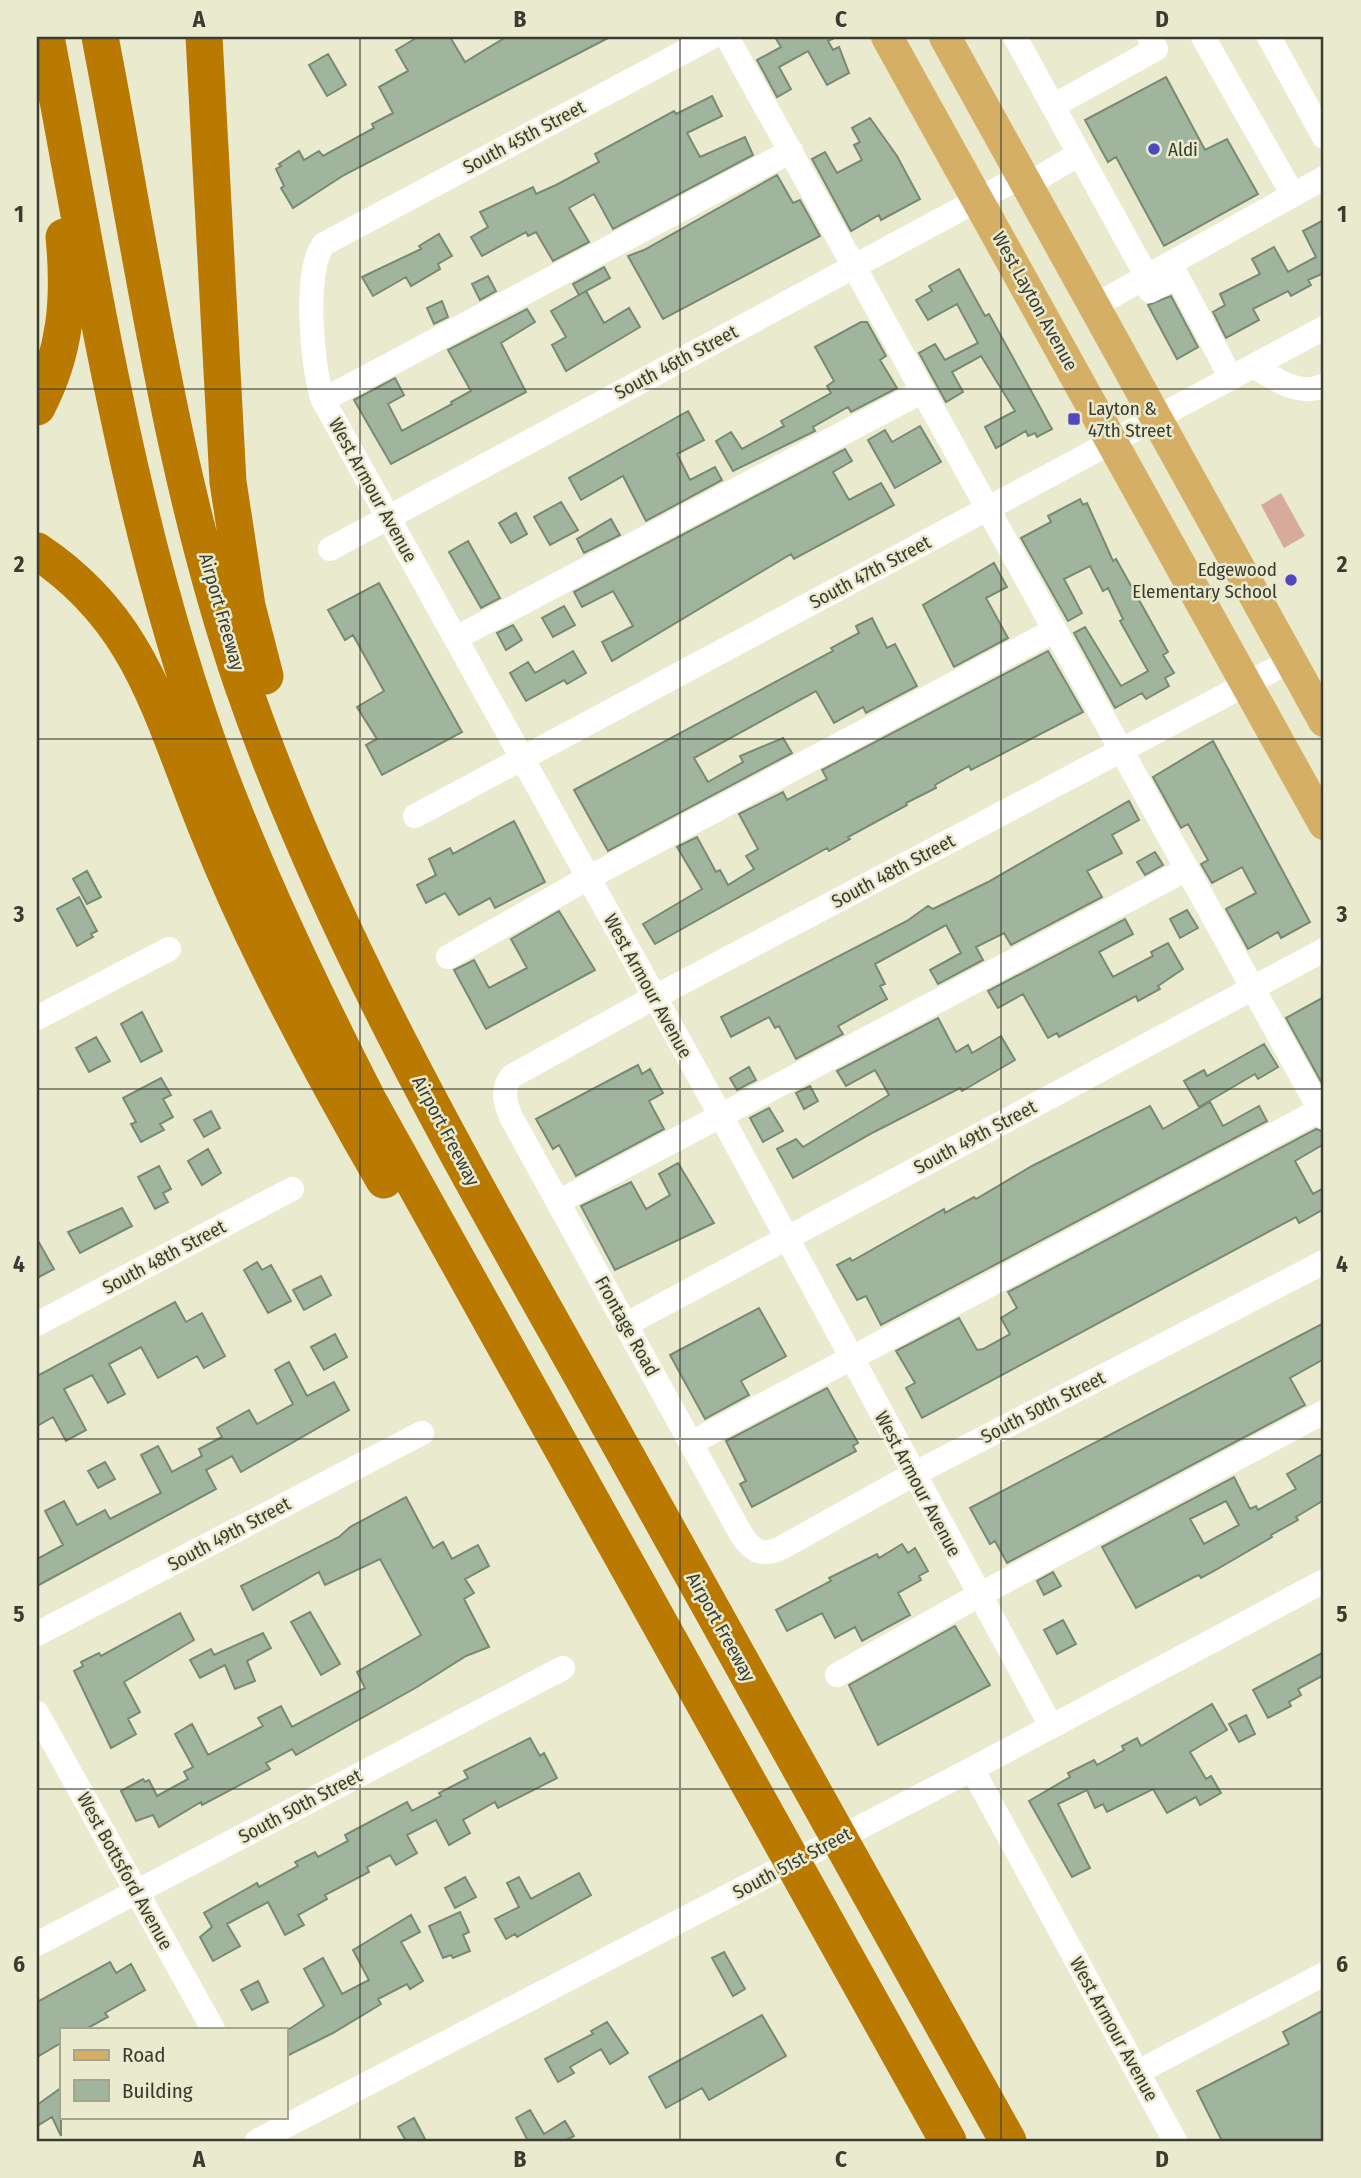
<svg xmlns="http://www.w3.org/2000/svg" width="1361" height="2178" font-family="'Fira Sans Condensed',sans-serif">
<style>
.green{fill:#d8aa9c}
.building{fill:#a1b49e;stroke:#788a75;stroke-width:2;fill-rule:evenodd}
.lines{fill:none;stroke-linecap:round;stroke-linejoin:round}
.minor{stroke:#fff;stroke-width:24}
.major{stroke:#d6af67;stroke-width:32}
.highway{stroke:#ba7a01;stroke-width:37}
.grid{fill:none;stroke:#3b3b30;stroke-width:2;stroke-opacity:0.55}
.poi-dot{fill:#4f48bf;stroke:#eaebce;stroke-width:2.5}
.labels{text-anchor:middle;dominant-baseline:central;stroke-width:5;stroke-linejoin:round;paint-order:stroke}
.street-label{font-size:19px;fill:#3b3b30;stroke:#eaebce}
.poi-label{font-size:19px;fill:#3b3b30;stroke:#eaebce;text-anchor:start}
.neatline{fill:none;stroke:#3b3b30;stroke-width:2.5}
.grid-label{font-size:23px;text-anchor:middle;font-weight:bold;fill:#3b3b30}
</style>
<rect width="100%" height="100%" fill="#eaebce"/>
<path class="green" d="M1281,493L1305,536L1284,548L1261,505Z"/>
<path class="building" d="M418,37H450L465,62L506,37H610L344,175L293,208L281,188L284,186L276,169L281,166L279,164L299,151L304,160L319,151L323,156L374,128L372,124L393,113L379,87L408,71L396,50Z
M775,37H836L828,41L833,50L839,47L849,73L827,85L808,51L779,67L791,89L777,97L757,60L781,47Z
M328,54L346,85L327,96L309,65Z
M1166,77L1205,150L1227,139L1258,194L1164,246L1116,157L1108,162L1085,120Z
M712,96L722,116L687,133L700,157L745,137L753,155L613,229L594,194L569,208L589,242L553,261L536,232L528,236L526,232L482,256L471,237L488,227L480,212L533,187L536,194L556,185L599,162L595,154L674,111L676,114Z
M870,118L897,156L920,199L881,220L879,215L851,231L812,159L825,152L837,173L862,160L854,145L860,142L852,128Z
M777,175L793,203L800,200L820,236L663,319L628,256L644,250Z
M1324,220V273L1308,280L1311,285L1291,296L1288,291L1253,309L1259,320L1226,338L1213,312L1225,305L1220,294L1260,274L1252,259L1274,247L1288,272L1316,257L1303,231Z
M439,234L452,256L438,264L440,269L411,286L406,277L373,296L362,277L421,249L419,246Z
M604,267L610,278L579,295L573,284Z
M959,269L985,316L989,314L1052,429L1037,437L1035,433L1028,436L1026,431L996,448L985,427L1015,411L981,356L952,372L963,392L946,402L919,353L935,344L945,360L978,343L957,304L928,320L916,300L932,291L929,286Z
M488,276L496,291L480,300L472,284Z
M586,291L604,323L629,308L640,327L566,371L552,345L566,337L551,311Z
M1171,296L1198,347L1177,359L1148,305Z
M442,301L448,317L434,324L427,308Z
M527,309L535,322L501,343L526,392L391,464L354,400L395,378L404,395L388,404L402,431L452,404L451,402L471,391L448,350Z
M861,322H867L886,356L880,360L897,388L851,412L848,407L813,427L815,431L733,471L716,441L731,432L742,449L784,426L781,421L831,393L827,386L834,381L815,347Z
M688,411L704,440L677,454L690,480L715,467L722,480L646,521L623,476L581,500L569,478Z
M920,426L941,462L895,488L868,440L885,430L892,442Z
M845,449L852,461L833,472L849,500L881,483L894,505L794,559L791,554L612,661L602,642L633,626L613,591L582,607L574,592Z
M1080,499L1083,505L1087,503L1113,561L1116,559L1168,652L1163,655L1174,673L1165,678L1169,686L1146,699L1142,693L1115,708L1074,633L1085,627L1121,686L1148,671L1120,621L1123,619L1108,588L1103,591L1090,566L1064,579L1082,613L1068,621L1021,538L1051,522L1048,516Z
M561,502L578,530L550,545L534,517Z
M516,513L527,534L511,543L499,523Z
M611,519L620,535L584,553L577,539Z
M468,541L500,598L481,608L449,552Z
M994,563L1007,587L986,598L1008,638L954,667L923,605Z
M379,583L462,732L382,775L366,745L377,739L357,707L384,691L353,635L345,640L328,610Z
M564,606L575,625L553,637L542,618Z
M872,618L887,648L895,644L917,686L866,713L863,707L834,723L816,691L694,758L708,782L743,762L740,756L783,738L792,753L608,851L574,790L833,651L831,648L859,633L856,626Z
M513,625L522,640L506,650L497,633Z
M573,651L586,673L567,684L564,680L526,701L510,673L528,662L535,673Z
M1048,651L1083,712L971,770L969,766L935,785L936,788L906,803L907,805L848,837L850,839L829,851L827,848L655,944L643,924L702,889L677,847L697,837L716,872L720,870L728,885L754,869L746,856L758,849L739,814L783,792L787,800L827,779L822,770Z
M1213,741L1310,922L1281,938L1278,932L1248,949L1226,909L1256,893L1242,867L1212,883L1201,864L1208,860L1188,824L1181,828L1153,777Z
M1129,801L1139,820L1112,835L1122,853L1087,871L1102,897L1011,945L1004,933L976,947L983,960L938,984L930,970L961,953L946,925L875,964L885,984L880,986L887,999L838,1026L843,1034L796,1059L779,1026L775,1028L769,1017L731,1037L721,1017L907,921L928,906L933,909L988,882Z
M514,821L545,882L495,908L490,898L459,915L445,893L426,903L417,885L436,875L429,859L450,848L453,854Z
M1155,852L1163,865L1145,875L1137,862Z
M87,871L101,897L87,904L73,879Z
M79,897L97,931L91,934L93,937L77,946L57,909Z
M1187,910L1198,928L1180,938L1170,919Z
M559,911L595,970L486,1029L454,970L474,960L489,988L527,968L511,939Z
M1125,919L1133,934L1099,952L1113,977L1153,956L1151,952L1168,943L1183,969L1158,986L1160,989L1138,1001L1136,996L1059,1037L1057,1033L1048,1038L1023,994L998,1008L988,991Z
M1324,997V1087L1286,1018Z
M142,1012L162,1051L141,1062L121,1024Z
M938,1018L956,1052L968,1045L972,1053L1001,1036L1015,1060L962,1091L960,1088L874,1132L793,1178L777,1149L796,1139L803,1147L889,1095L875,1070L846,1086L837,1071Z
M96,1037L110,1061L89,1072L76,1048Z
M1264,1044L1278,1067L1258,1079L1255,1074L1199,1107L1184,1081L1204,1070L1207,1076Z
M638,1065L642,1074L650,1069L663,1093L649,1101L664,1129L576,1176L559,1145L553,1149L536,1119Z
M749,1067L756,1080L737,1090L730,1078Z
M161,1078L171,1095L163,1099L173,1117L160,1124L164,1130L141,1142L131,1124L136,1122L123,1098Z
M810,1086L818,1101L804,1109L796,1093Z
M1210,1102L1223,1126L1259,1106L1267,1121L881,1325L866,1296L857,1300L837,1265L850,1258L852,1261L944,1209L945,1213L974,1197L976,1199L1032,1166L1150,1106L1163,1129Z
M769,1108L783,1131L763,1142L750,1118Z
M211,1111L220,1128L204,1137L194,1120Z
M1316,1129L1324,1132V1144L1295,1161L1313,1194L1324,1188V1209L1299,1223L1296,1217L922,1418L906,1388L915,1383L896,1351L959,1318L977,1350L983,1349L1010,1334L1001,1318L1017,1308L1008,1292Z
M208,1149L221,1173L202,1185L188,1161Z
M678,1163L714,1223L615,1270L581,1206L631,1182L646,1209L670,1195L659,1174Z
M159,1166L171,1189L163,1193L168,1202L155,1209L138,1177Z
M122,1208L132,1226L80,1253L68,1232Z
M37,1239L54,1269L37,1278Z
M257,1262L262,1270L271,1265L291,1301L268,1313L244,1270Z
M321,1276L331,1295L304,1310L293,1290Z
M175,1302L186,1322L202,1313L225,1356L204,1368L197,1356L158,1378L141,1347L109,1364L125,1394L108,1403L92,1375L64,1389L86,1430L66,1441L53,1417L37,1426V1376Z
M759,1308L786,1356L741,1381L749,1395L705,1419L670,1355Z
M1324,1323V1359L1290,1378L1305,1405L1007,1563L995,1541L990,1544L970,1508Z
M335,1334L347,1357L324,1370L311,1347Z
M289,1362L307,1396L334,1382L349,1410L241,1472L232,1456L206,1470L216,1489L37,1586V1559L63,1545L45,1511L64,1501L77,1525L105,1510L110,1519L161,1493L141,1455L158,1446L172,1472L202,1456L199,1449L222,1437L217,1428L249,1410L257,1424L293,1404L275,1370Z
M827,1388L858,1443L853,1446L856,1451L752,1507L740,1484L746,1481L726,1441Z
M1324,1453V1500L1296,1517L1298,1520L1271,1535L1272,1537L1214,1571L1201,1578L1199,1575L1194,1577L1136,1608L1102,1547L1234,1477L1250,1509L1256,1506L1258,1510L1296,1489L1287,1474ZM1226,1501L1239,1525L1204,1544L1190,1519Z
M105,1462L115,1479L98,1488L88,1471Z
M406,1497L433,1548L443,1542L452,1559L478,1545L489,1566L465,1579L474,1593L464,1599L489,1647L466,1656L417,1687L296,1755L292,1749L266,1763L270,1769L202,1805L201,1802L159,1827L153,1815L136,1821L121,1791L143,1779L145,1782L149,1780L157,1796L188,1779L184,1772L193,1767L175,1734L192,1724L208,1755L263,1726L258,1718L281,1706L292,1727L365,1688L357,1672L421,1635L380,1559L325,1585L319,1572L253,1610L241,1586L339,1537L350,1527Z
M902,1544L908,1553L915,1548L928,1571L919,1576L921,1580L898,1593L910,1615L862,1641L855,1627L835,1638L822,1613L787,1631L776,1610L831,1581L829,1578L877,1554L879,1558Z
M1053,1572L1061,1586L1044,1595L1037,1581Z
M310,1612L340,1664L321,1675L291,1622Z
M180,1613L194,1640L124,1682L140,1712L128,1719L136,1734L111,1748L74,1671L83,1666L81,1662L99,1653L101,1656Z
M1063,1620L1076,1644L1057,1654L1044,1630Z
M955,1626L990,1685L878,1745L849,1685Z
M263,1633L271,1648L247,1661L255,1681L235,1689L225,1665L200,1678L190,1660L211,1649L214,1655Z
M1324,1652V1675L1298,1689L1301,1695L1289,1702L1291,1706L1268,1718L1253,1690Z
M1212,1704L1227,1730L1190,1752L1206,1779L1211,1776L1221,1793L1200,1805L1196,1797L1167,1813L1153,1789L1107,1812L1103,1804L1095,1808L1087,1790L1058,1804L1090,1868L1072,1877L1029,1801L1070,1777L1068,1773L1094,1760L1097,1765L1124,1750L1122,1746L1137,1738L1141,1746Z
M1246,1715L1255,1734L1239,1742L1229,1724Z
M530,1738L540,1756L544,1753L557,1778L498,1808L495,1802L463,1820L470,1833L449,1845L436,1820L407,1835L417,1853L396,1865L390,1855L367,1867L369,1872L325,1895L327,1899L298,1915L304,1925L285,1935L268,1902L227,1924L240,1946L213,1961L200,1937L212,1927L204,1913L257,1883L259,1887L298,1866L295,1862L315,1852L318,1857L348,1841L345,1835L407,1802L412,1811L441,1796L439,1793L468,1778L464,1771Z
M579,1873L591,1895L517,1937L515,1934L506,1939L495,1919L519,1907L507,1883L519,1877L531,1899Z
M465,1877L476,1897L455,1908L445,1888Z
M460,1912L469,1932L463,1935L470,1951L453,1958L451,1955L443,1958L429,1926Z
M411,1915L420,1932L401,1942L423,1981L410,1989L407,1984L378,1999L381,2004L333,2033L285,2057V2032L324,2006L304,1969L323,1958L342,1994L369,1980L353,1950Z
M724,1952L745,1989L733,1996L712,1958Z
M110,1962L116,1973L131,1964L145,1990L105,2013L108,2017L86,2029H61V2043L37,2057V2002Z
M258,1981L268,2002L252,2010L241,1990Z
M1324,2010V2141H1222L1197,2091L1289,2044L1283,2032Z
M762,2015L786,2056L709,2100L702,2088L666,2108L649,2077Z
M607,2022L628,2053L610,2064L601,2049L570,2067L574,2073L558,2082L545,2059L593,2034L591,2031Z
M61,2088V2136L52,2117L37,2126V2105Z
M530,2110L544,2134L565,2121L574,2136L564,2141H528L516,2118Z
M414,2118L426,2141H406L398,2127Z"/>
<g class="lines">
<path class="minor" d="M712,37L324,244C303,269 312,370 323,400L721,1116L1051,1726
M727,37L1324,1117
M1015,37L1147,277
M1269,37L1324,137
M1053,106L1156,49L1149,37
M1027,185L1079,154
M1293,195L1324,178
M1150,291L1177,276L1231,378
M1094,306L1293,195L1203,37
M1253,366C1274,378 1300,398 1324,385
M323,400L791,151
M330,549L1022,176
M456,638L923,391
M1290,661L653,998L512,1076C501,1088 505,1103 511,1117L741,1534C752,1551 762,1557 781,1548L912,1475L1324,1262
M415,816L1324,328
M448,957L588,878L1055,630
M37,1018L169,949
M558,1202L1187,869
M37,1324L292,1189
M625,1325L1324,950
M691,1443L1320,1110
M37,1634L422,1433
M837,1675L979,1595L1324,1412
M37,1713L213,2029
M972,1769L1175,2141
M37,1944L563,1668
M1138,2072L1324,1974
M257,2141L972,1769L1324,1581"/>
<path class="major" d="M887,37L1324,824
M945,37L1324,721"/>
<path class="highway" d="M46,37C93,282 130,533 217,768C260,882 313,992 368,1100L948,2141
M100,37C142,252 171,474 242,683C327,929 457,1154 584,1380C726,1634 866,1888 1008,2141
M204,37L228,482L247,606L265,676
M37,407C66,352 70,298 64,237
M37,551C130,613 154,691 192,790C210,838 230,885 252,932C292,1016 337,1099 384,1180"/>
</g>
<path class="grid" d="M360,37V2141M680,37V2141M1001,37V2141M37,389H1324M37,739H1324M37,1089H1324M37,1439H1324M37,1789H1324"/>
<g class="poi-dot">
<circle cx="1154" cy="149" r="7"/>
<rect x="1067" y="412" width="14" height="14" rx="3.5"/>
<circle cx="1291" cy="580" r="7"/>
</g>
<g class="labels">
<g class="street-label">
<text transform="translate(524 137) rotate(-28)">South 45th Street</text>
<text transform="translate(1035 301) rotate(61)">West Layton Avenue</text>
<text transform="translate(676 362) rotate(-28)">South 46th Street</text>
<text transform="translate(373 490) rotate(61)">West Armour Avenue</text>
<text transform="translate(870 572) rotate(-28)">South 47th Street</text>
<text transform="translate(222 612) rotate(74)">Airport Freeway</text>
<text transform="translate(893 871) rotate(-28)">South 48th Street</text>
<text transform="translate(648 986) rotate(61)">West Armour Avenue</text>
<text transform="translate(446 1131) rotate(62)">Airport Freeway</text>
<text transform="translate(975 1137) rotate(-28)">South 49th Street</text>
<text transform="translate(164 1257) rotate(-28)">South 48th Street</text>
<text transform="translate(627 1326) rotate(61)">Frontage Road</text>
<text transform="translate(1043 1407) rotate(-27)">South 50th Street</text>
<text transform="translate(918 1484) rotate(62)">West Armour Avenue</text>
<text transform="translate(229 1534) rotate(-28)">South 49th Street</text>
<text transform="translate(721 1627) rotate(61)">Airport Freeway</text>
<text transform="translate(300 1806) rotate(-28)">South 50th Street</text>
<text transform="translate(792 1863) rotate(-28)">South 51st Street</text>
<text transform="translate(125 1871) rotate(61)">West Bottsford Avenue</text>
<text transform="translate(1114 2029) rotate(61)">West Armour Avenue</text>
</g>
<g class="poi-label">
<text x="1168" y="149">Aldi</text>
<text x="1088" y="408">Layton &amp;<tspan x="1088" dy="22">47th Street</tspan></text>
<text x="1277" y="569" text-anchor="end">Edgewood<tspan x="1277" dy="22">Elementary School</tspan></text>
</g>
</g>
<rect width="1361" height="2178" fill="none" stroke="#eaebce" stroke-width="77"/>
<rect x="60" y="2028" width="228" height="91" fill="#eaebce" stroke="#a4a58f" stroke-width="2"/>
<rect x="74" y="2050" width="35" height="10" fill="#d6af67" stroke="#a4a58f" stroke-width="2"/>
<text x="122" y="2062" font-size="21" fill="#3b3b30">Road</text>
<rect x="74" y="2080" width="35" height="21" fill="#a1b49e" stroke="#a4a58f" stroke-width="2"/>
<text x="122" y="2098" font-size="21" fill="#3b3b30">Building</text>
<rect x="38" y="38" width="1284" height="2102" class="neatline"/>
<g class="grid-label">
<text x="199" y="27">A</text>
<text x="520" y="27">B</text>
<text x="841" y="27">C</text>
<text x="1162" y="27">D</text>
<text x="19" y="222">1</text>
<text x="1342" y="222">1</text>
<text x="19" y="572">2</text>
<text x="1342" y="572">2</text>
<text x="19" y="922">3</text>
<text x="1342" y="922">3</text>
<text x="19" y="1272">4</text>
<text x="1342" y="1272">4</text>
<text x="19" y="1622">5</text>
<text x="1342" y="1622">5</text>
<text x="19" y="1972">6</text>
<text x="1342" y="1972">6</text>
<text x="199" y="2167">A</text>
<text x="520" y="2167">B</text>
<text x="841" y="2167">C</text>
<text x="1162" y="2167">D</text>
</g>
</svg>
